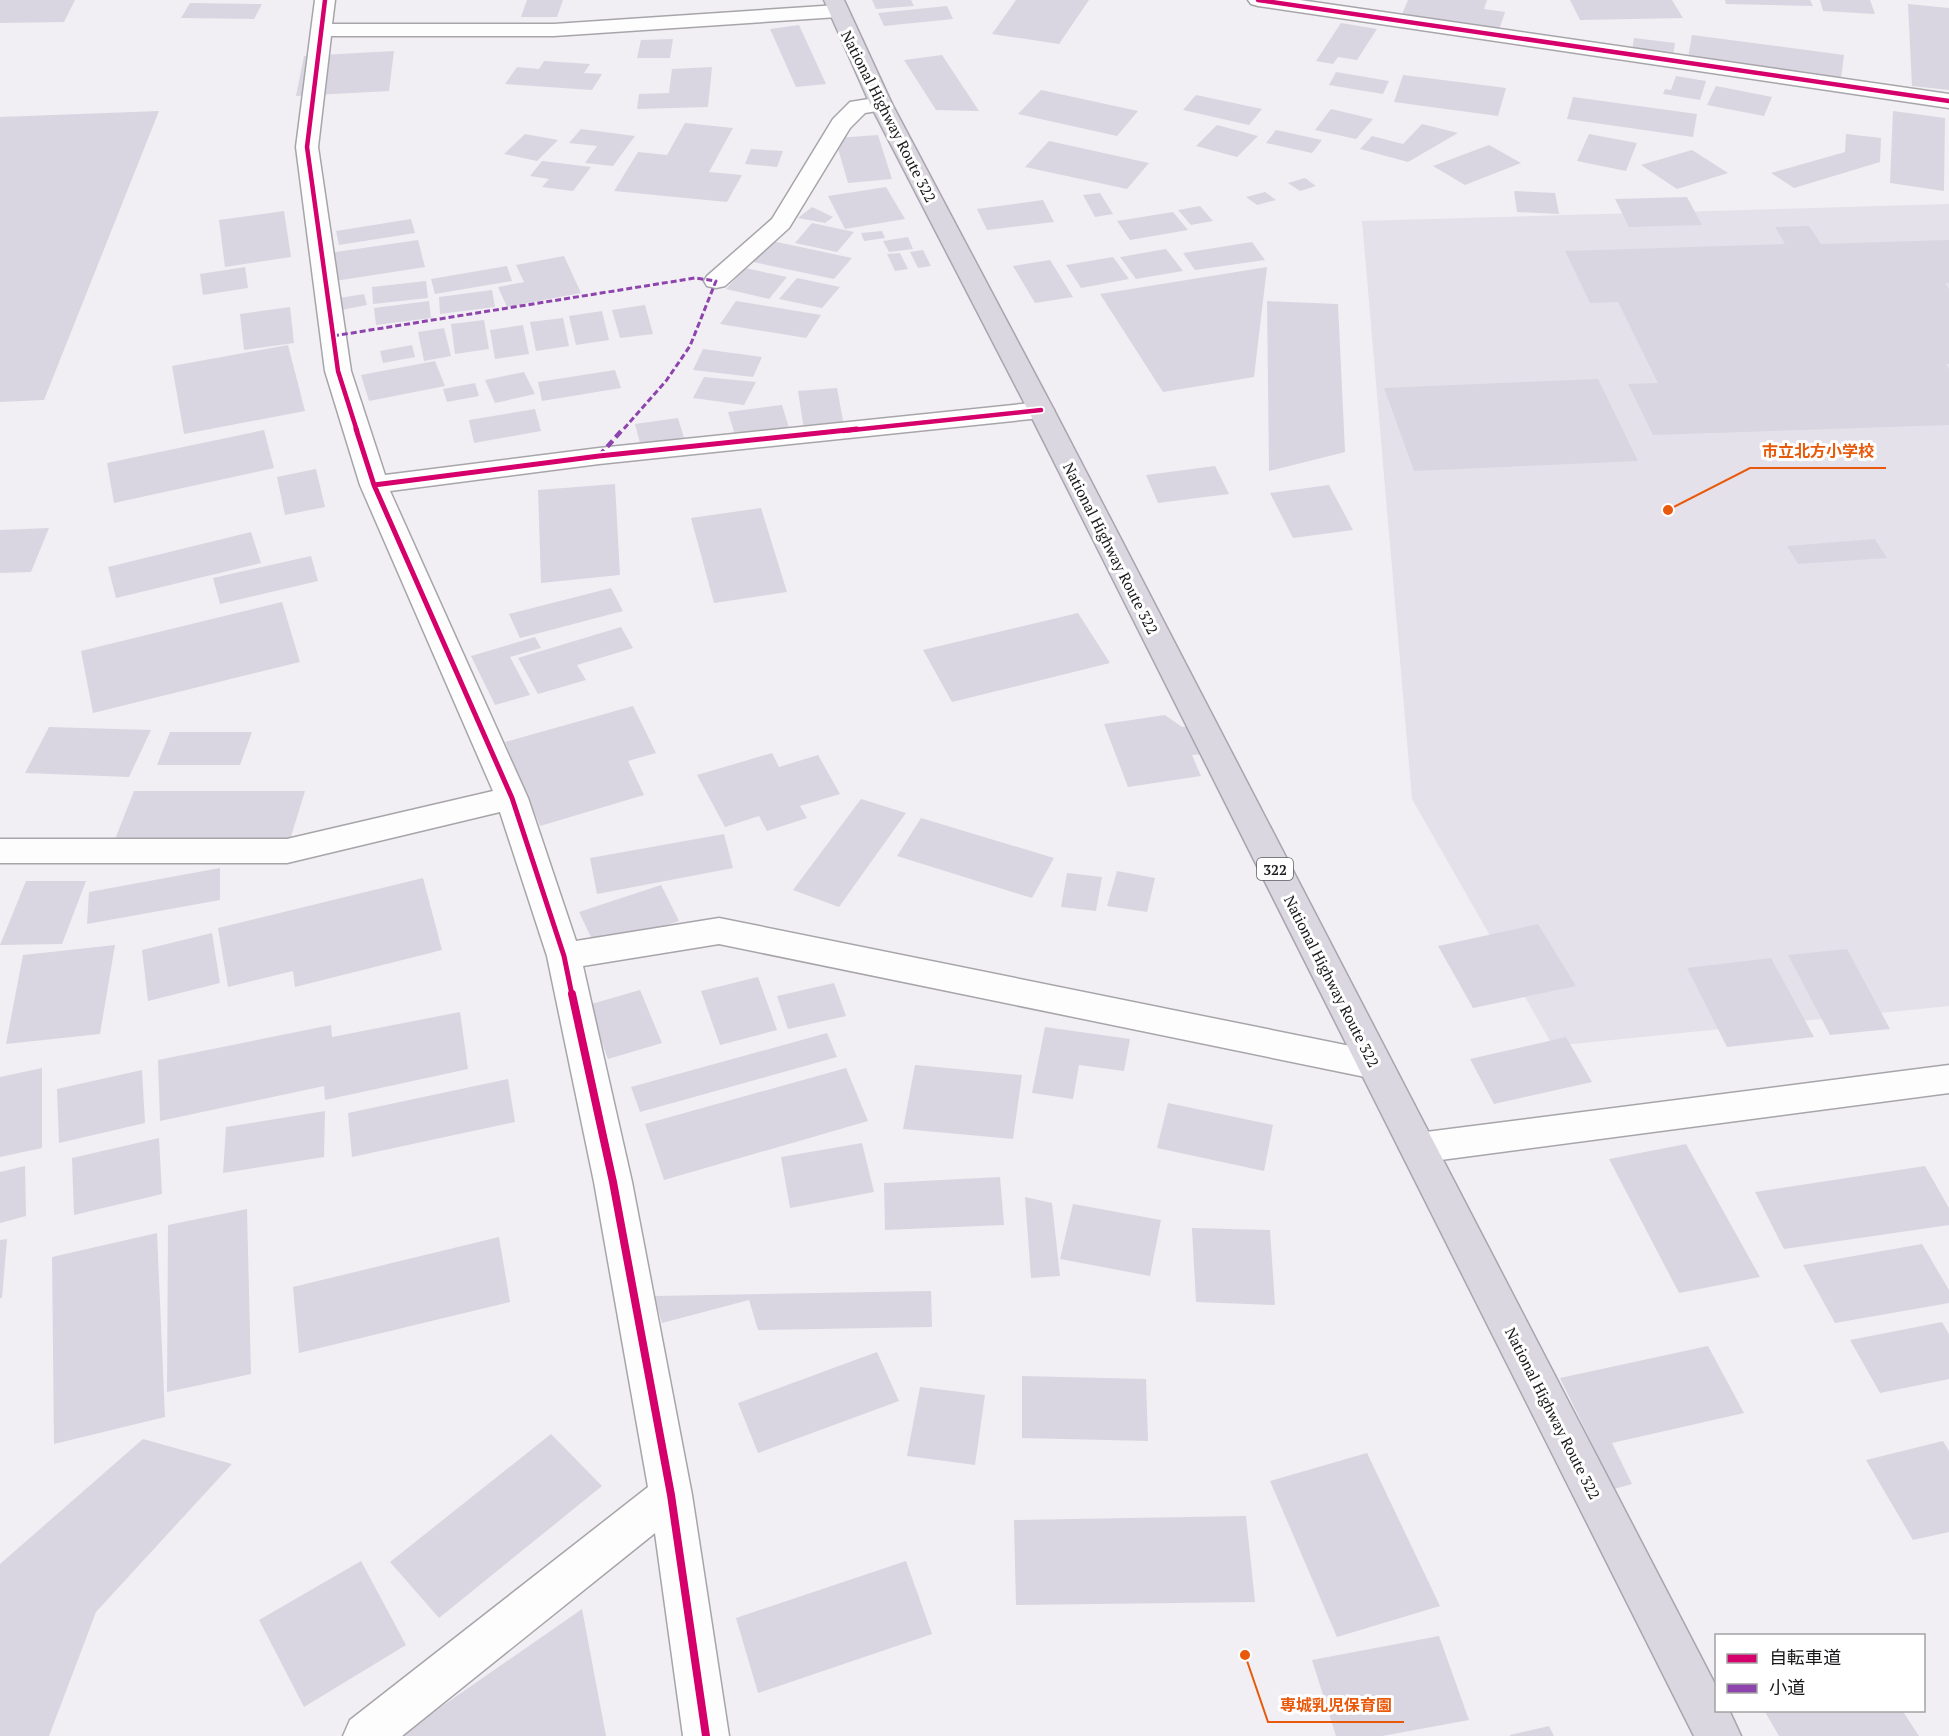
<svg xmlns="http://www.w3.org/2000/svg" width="1949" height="1736" font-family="'PT Serif','Noto Sans JP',serif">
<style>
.built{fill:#e4e1ea}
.building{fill:#d9d6e1}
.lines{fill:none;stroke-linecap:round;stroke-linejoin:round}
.minor-casing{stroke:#a7a5a9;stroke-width:3}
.highway-casing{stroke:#a8a5af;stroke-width:3}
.minor{fill:#fdfdfd;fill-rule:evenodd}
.highway{fill:#dbd7e0;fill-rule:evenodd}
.quiet-far1{stroke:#8e44ad;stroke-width:3;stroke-dasharray:6 3;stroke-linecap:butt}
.quiet{stroke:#8e44ad;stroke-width:4.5;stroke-dasharray:8 4.5;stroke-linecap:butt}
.cycleway-far2-casing{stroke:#fff;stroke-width:8}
.cycleway-far1-casing{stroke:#fff;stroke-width:9}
.cycleway-casing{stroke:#fff;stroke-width:11}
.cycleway-far2{stroke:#d6006c;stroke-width:4.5}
.cycleway-far1{stroke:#d6006c;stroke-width:5}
.cycleway{stroke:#d6006c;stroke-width:8}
.labels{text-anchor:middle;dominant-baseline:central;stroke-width:6;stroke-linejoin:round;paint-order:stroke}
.shield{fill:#fff;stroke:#5e5d5f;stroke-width:1.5}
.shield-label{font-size:14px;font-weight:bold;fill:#19181a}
.street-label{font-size:15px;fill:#19181a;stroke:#fff}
.leader{fill:none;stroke:#e8590c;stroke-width:2}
.callout-dot{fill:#e8590c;stroke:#fff;stroke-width:2}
.callout-label{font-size:16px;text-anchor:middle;font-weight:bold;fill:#e8590c;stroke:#fff;stroke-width:6;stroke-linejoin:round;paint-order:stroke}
</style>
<rect width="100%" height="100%" fill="#f1eff4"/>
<path class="built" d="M1949,204V1006L1553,1046L1412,799L1362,221Z"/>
<path class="building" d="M0,0H75L64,22L0,23Z
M527,0H563L557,17H521Z
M872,0H911L914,6L876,9Z
M1016,0H1089L1059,44L992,34Z
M1408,0H1487L1484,9L1505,12L1499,30L1401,17Z
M1570,0H1672L1683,18L1580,20Z
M1725,0H1810L1813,6L1726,4Z
M1820,0H1870L1875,14L1823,11Z
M190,3L262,4L254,19L181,18Z
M1908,4L1949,8V90L1912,86Z
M947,6L953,19L884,26L878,13Z
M1341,23L1377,29L1357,60L1338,57L1333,64L1316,61Z
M799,25L826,84L796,87L770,29Z
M1692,35L1844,55L1841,79L1688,58Z
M1634,38L1675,43L1673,56L1632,51Z
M673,39L670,58H637L641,40Z
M394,51L389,91L296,96L304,56Z
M942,55L979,111L936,110L904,60Z
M544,61L590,64L584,73L602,74L592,90L505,84L517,67L539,69Z
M712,67L708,107L637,109L639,94L669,93L672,69Z
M1336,72L1389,81L1383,94L1329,85Z
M1403,75L1506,88L1498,116L1394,102Z
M1676,76L1706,81L1700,100L1663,94L1665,89L1671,90Z
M1716,86L1772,97L1764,116L1707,105Z
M1041,90L1138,111L1117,136L1018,114Z
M1196,95L1262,109L1249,125L1183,110Z
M1573,97L1697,114L1693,137L1567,119Z
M1331,109L1373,119L1356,139L1315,130Z
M159,111L44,400L0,402V117Z
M1893,111L1945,118L1944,191L1890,183Z
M685,123L733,128L709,172L742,175L727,202L614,191L638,152L667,155Z
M1422,124L1458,133L1408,162L1360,149L1372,136L1403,144Z
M1217,125L1258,136L1237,157L1196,146Z
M581,129L635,136L613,166L585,163L597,146L569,143Z
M1276,130L1322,140L1312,153L1266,143Z
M525,134L558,140L537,161L504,154Z
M1589,134L1637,143L1626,171L1577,161Z
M1846,134L1881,138L1880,162L1794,188L1771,173L1845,152Z
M878,135L892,179L848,183L835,138Z
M1049,141L1149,163L1127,189L1025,167Z
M1489,145L1521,163L1465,185L1433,166Z
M751,149L783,151L777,167L745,164Z
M1692,150L1728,173L1677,189L1641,165Z
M542,161L591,167L573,191L542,187L549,179L530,176Z
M1305,178L1316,186L1300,191L1288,183Z
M886,187L905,219L845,229L828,196Z
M1514,191L1555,193L1559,214L1517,212Z
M1265,192L1276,200L1257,205L1246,197Z
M1100,193L1113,214L1095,217L1083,195Z
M1687,197L1702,225L1629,227L1615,199Z
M1043,200L1054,222L987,230L977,209Z
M1200,206L1213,221L1191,225L1178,210Z
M812,207L833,217L825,223L798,218Z
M284,211L291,257L225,267L219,220Z
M1173,212L1188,230L1130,240L1117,221Z
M411,219L415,233L339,245L336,231Z
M812,223L854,232L837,252L795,243Z
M1809,226L1821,244L1949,240V283H1945L1949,289V364H1946L1949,369V425L1653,435L1628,384L1658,383L1618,302L1590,303L1565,251L1785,244L1775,227Z
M882,231L885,238L864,241L861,233Z
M908,237L913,249L889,252L883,241Z
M418,240L425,267L335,281L329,253Z
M772,241L852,258L834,279L753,262Z
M1252,242L1265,260L1195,270L1183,253Z
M1166,249L1183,271L1136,279L1120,257Z
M923,250L931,266L918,268L910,252Z
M900,253L908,269L895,271L887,254Z
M564,256L581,293L507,307L498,287L524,282L516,265Z
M1113,257L1129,279L1081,288L1066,265Z
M1050,260L1073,297L1035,303L1013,266Z
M507,266L512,281L435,294L431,279Z
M245,267L248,288L203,295L200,274Z
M1267,267L1254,377L1163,392L1100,294Z
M745,268L787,277L769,299L726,289Z
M797,278L840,287L822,308L779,299Z
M426,281L428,298L373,304L372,287Z
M492,290L495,307L440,314L439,297Z
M364,294L367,305L336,311L333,299Z
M429,301L431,318L376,325L374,308Z
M736,301L821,315L806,338L720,324Z
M1267,301L1338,304L1345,452L1269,471Z
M645,305L653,334L620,338L612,310Z
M290,307L294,343L244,350L240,314Z
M602,311L609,340L576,345L569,316Z
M563,318L569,346L536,351L530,322Z
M484,320L489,349L455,354L451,324Z
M523,325L529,354L495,359L490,330Z
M444,328L451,356L424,361L418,332Z
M288,345L305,411L184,434L172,366Z
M412,345L415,357L383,363L380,351Z
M703,349L762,357L753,377L693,370Z
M435,361L445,386L369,401L361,375Z
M615,370L621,388L542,401L538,382Z
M524,372L535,394L495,403L485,380Z
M704,377L756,382L744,405L693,398Z
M1598,379L1638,461L1414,471L1384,388Z
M475,383L479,396L447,402L443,389Z
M837,388L844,426L804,430L798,391Z
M782,405L789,428L735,435L728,412Z
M535,409L541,431L474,443L469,420Z
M678,418L685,441L641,447L635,424Z
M264,430L274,468L114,503L107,463Z
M1215,466L1229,494L1158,503L1146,475Z
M316,469L325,507L285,515L277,477Z
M615,484L620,575L541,583L538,490Z
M1329,485L1353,530L1293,538L1270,493Z
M761,508L787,592L714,603L691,518Z
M49,528L31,572L0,573V530Z
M251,532L261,563L116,598L108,567Z
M1875,539L1887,558L1798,564L1787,546Z
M311,556L318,581L220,604L213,578Z
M611,588L623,611L520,638L509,614Z
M282,602L300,662L93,713L81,651Z
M1078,613L1110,663L952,702L923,650Z
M621,627L633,648L577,665L586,680L538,694L518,658Z
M535,637L541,648L510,657L530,695L495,705L471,656Z
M633,706L656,753L628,761L644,795L540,826L505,742Z
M1165,715L1182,727L1191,726L1204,754L1192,755L1201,776L1128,787L1104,724Z
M49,727L151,730L129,777L25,773Z
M170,732H252L240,765H157Z
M772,753L779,767L818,755L840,794L800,806L807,818L767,831L759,816L725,827L697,775Z
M134,791H305L289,843L114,842Z
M861,799L906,813L839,907L793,890Z
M921,818L1054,858L1032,898L897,856Z
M724,834L733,868L597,894L590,858Z
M220,868V900L87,924L89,892Z
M1117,871L1155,878L1147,912L1107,906Z
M1067,873L1102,877L1096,911L1061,907Z
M423,878L442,950L295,987L293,971L228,987L218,928Z
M26,881H86L62,944L0,945Z
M661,885L679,921L596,948L579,912Z
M1538,924L1576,986L1473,1008L1438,946Z
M212,933L220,983L148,1001L142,950Z
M115,945L100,1034L6,1044L23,955Z
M1847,949L1890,1029L1830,1035L1788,955Z
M1771,958L1814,1037L1727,1047L1687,968Z
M758,977L777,1030L720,1045L701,991Z
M834,983L846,1016L788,1029L777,996Z
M640,990L662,1043L608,1059L588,1005Z
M460,1012L468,1069L325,1100L324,1086L160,1121L158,1060L331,1025L332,1037Z
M1045,1027L1130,1039L1124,1071L1079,1065L1073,1099L1032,1093Z
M827,1033L837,1057L640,1112L631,1087Z
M1566,1037L1592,1082L1494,1104L1470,1059Z
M915,1065L1022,1075L1013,1139L903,1129Z
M42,1068V1148L0,1157V1077Z
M846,1068L868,1121L664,1180L645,1124Z
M142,1070L145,1123L59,1143L57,1089Z
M508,1079L515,1122L352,1157L348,1113Z
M1168,1103L1273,1125L1264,1171L1157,1148Z
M325,1111L324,1157L223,1173L226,1127Z
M159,1138L162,1194L74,1215L72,1158Z
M862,1143L874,1192L790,1208L781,1157Z
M1686,1144L1760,1277L1679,1293L1609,1159Z
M25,1166L26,1216L0,1223V1172Z
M1925,1166L1949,1208V1225L1784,1249L1755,1192Z
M1000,1177L1004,1225L885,1230L884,1183Z
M1025,1197L1052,1203L1060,1276L1031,1278Z
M1073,1204L1161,1220L1150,1276L1060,1259Z
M247,1209L251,1374L167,1392L168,1225Z
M1192,1228L1270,1230L1275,1305L1196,1302Z
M157,1233L165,1417L54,1444L52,1257Z
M499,1237L510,1302L299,1353L293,1287Z
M7,1239L2,1298H0V1240Z
M1922,1244L1949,1290V1303L1835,1323L1803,1265Z
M931,1291L932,1327L758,1330L749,1300L662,1323L654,1296Z
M1942,1322L1949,1334V1379L1880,1393L1850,1340Z
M1708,1346L1744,1413L1612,1443L1632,1484L1614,1489L1560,1378Z
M877,1352L899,1401L758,1453L738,1403Z
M1022,1376L1146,1379L1148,1441L1022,1438Z
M920,1387L985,1395L975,1465L907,1456Z
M551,1434L602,1486L439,1618L390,1562Z
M143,1439L232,1464L96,1612L49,1736H0V1564Z
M1943,1441L1949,1451V1532L1913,1540L1866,1460Z
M1367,1453L1440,1606L1337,1637L1270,1481Z
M1246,1516L1255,1602L1016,1605L1014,1520Z
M361,1561L406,1645L304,1707L259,1620Z
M906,1561L932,1634L758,1693L736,1618Z
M582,1609L606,1736H402V1734Z
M1439,1636L1469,1720L1382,1736H1336L1312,1660Z
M1764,1710H1902L1919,1736H1779Z
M1549,1726L1554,1736H1510V1735Z"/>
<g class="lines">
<defs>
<path id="minor" d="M315,0H335L332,24H554L838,5L845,7L848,11L845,15L838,17L554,36H331L318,147L351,371L385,475L599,448L1041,402L1050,404L1054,410L1050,416L1041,418L599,464L390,491L528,798L576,941L719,918L1375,1051L1388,1055L1393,1065L1388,1075L1375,1079L719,944L583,966L632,1182L692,1495L729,1736H683L655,1533L402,1736H343L350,1720L648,1487L594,1182L547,956L500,812L287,863H0V839H287L493,791L360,485L325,371L296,147Z
M1248,0H1300L1949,94V108L1258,6L1251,4Z
M881,97L889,99L892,104L889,109L865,113L850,128L789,228L725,286L716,288L707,286L704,281L707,276L772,219L833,119L850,102Z
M1949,1065V1093L1418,1163L1405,1159L1399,1148L1405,1137L1418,1133Z"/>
<path id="highway" d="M824,0H844L892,104L1054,410L1716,1686V1710H1729L1741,1736H1694L1028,410L870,104Z"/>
</defs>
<use href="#minor" class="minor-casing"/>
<use href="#highway" class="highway-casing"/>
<use href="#minor" class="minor"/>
<use href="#highway" class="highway"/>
<path class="quiet-far1" d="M333,336L695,278L716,281L690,346L666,381L622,431"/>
<path class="quiet" d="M599,456L623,429"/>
<defs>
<path id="cycleway-far2" d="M325,0L307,147L338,371L357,431
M1258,0L1949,101
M843,431L1041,410"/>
<path id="cycleway-far1" d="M356,429L374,485L512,798L564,956L572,995
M374,485L599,456L857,429"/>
<path id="cycleway" d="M572,994L613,1182L671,1495L706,1736"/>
</defs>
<use href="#cycleway-far2" class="cycleway-far2-casing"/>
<use href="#cycleway-far1" class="cycleway-far1-casing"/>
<use href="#cycleway" class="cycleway-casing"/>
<use href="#cycleway-far2" class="cycleway-far2"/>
<use href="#cycleway-far1" class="cycleway-far1"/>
<use href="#cycleway" class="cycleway"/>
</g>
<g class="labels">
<rect class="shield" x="1257" y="858" width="36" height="22" rx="4.5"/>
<g class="shield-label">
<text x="1275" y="869">322</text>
</g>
<g class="street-label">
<text transform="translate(889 116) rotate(63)">National Highway Route 322</text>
<text transform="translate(1111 548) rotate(63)">National Highway Route 322</text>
<text transform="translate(1332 981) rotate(63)">National Highway Route 322</text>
<text transform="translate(1553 1413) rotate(63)">National Highway Route 322</text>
</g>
</g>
<path class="leader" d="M1668 510L1750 468H1886M1245 1655L1268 1722H1404"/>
<g class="callout-dot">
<circle cx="1668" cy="510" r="6"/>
<circle cx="1245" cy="1655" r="6"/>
</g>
<g class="callout-label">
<text x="1818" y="457">市立北方小学校</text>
<text x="1336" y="1711">専城乳児保育園</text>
</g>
<rect x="1715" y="1634" width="210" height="78" fill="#ffffff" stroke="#a3a3a3" stroke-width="1.5"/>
<rect x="1727" y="1654" width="30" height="9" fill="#d6006c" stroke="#a3a3a3" stroke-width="1.5"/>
<text x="1769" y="1664" font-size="18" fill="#19181a">自転車道</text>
<rect x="1727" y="1684" width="30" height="9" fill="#8e44ad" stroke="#a3a3a3" stroke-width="1.5"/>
<text x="1769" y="1694" font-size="18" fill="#19181a">小道</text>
</svg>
